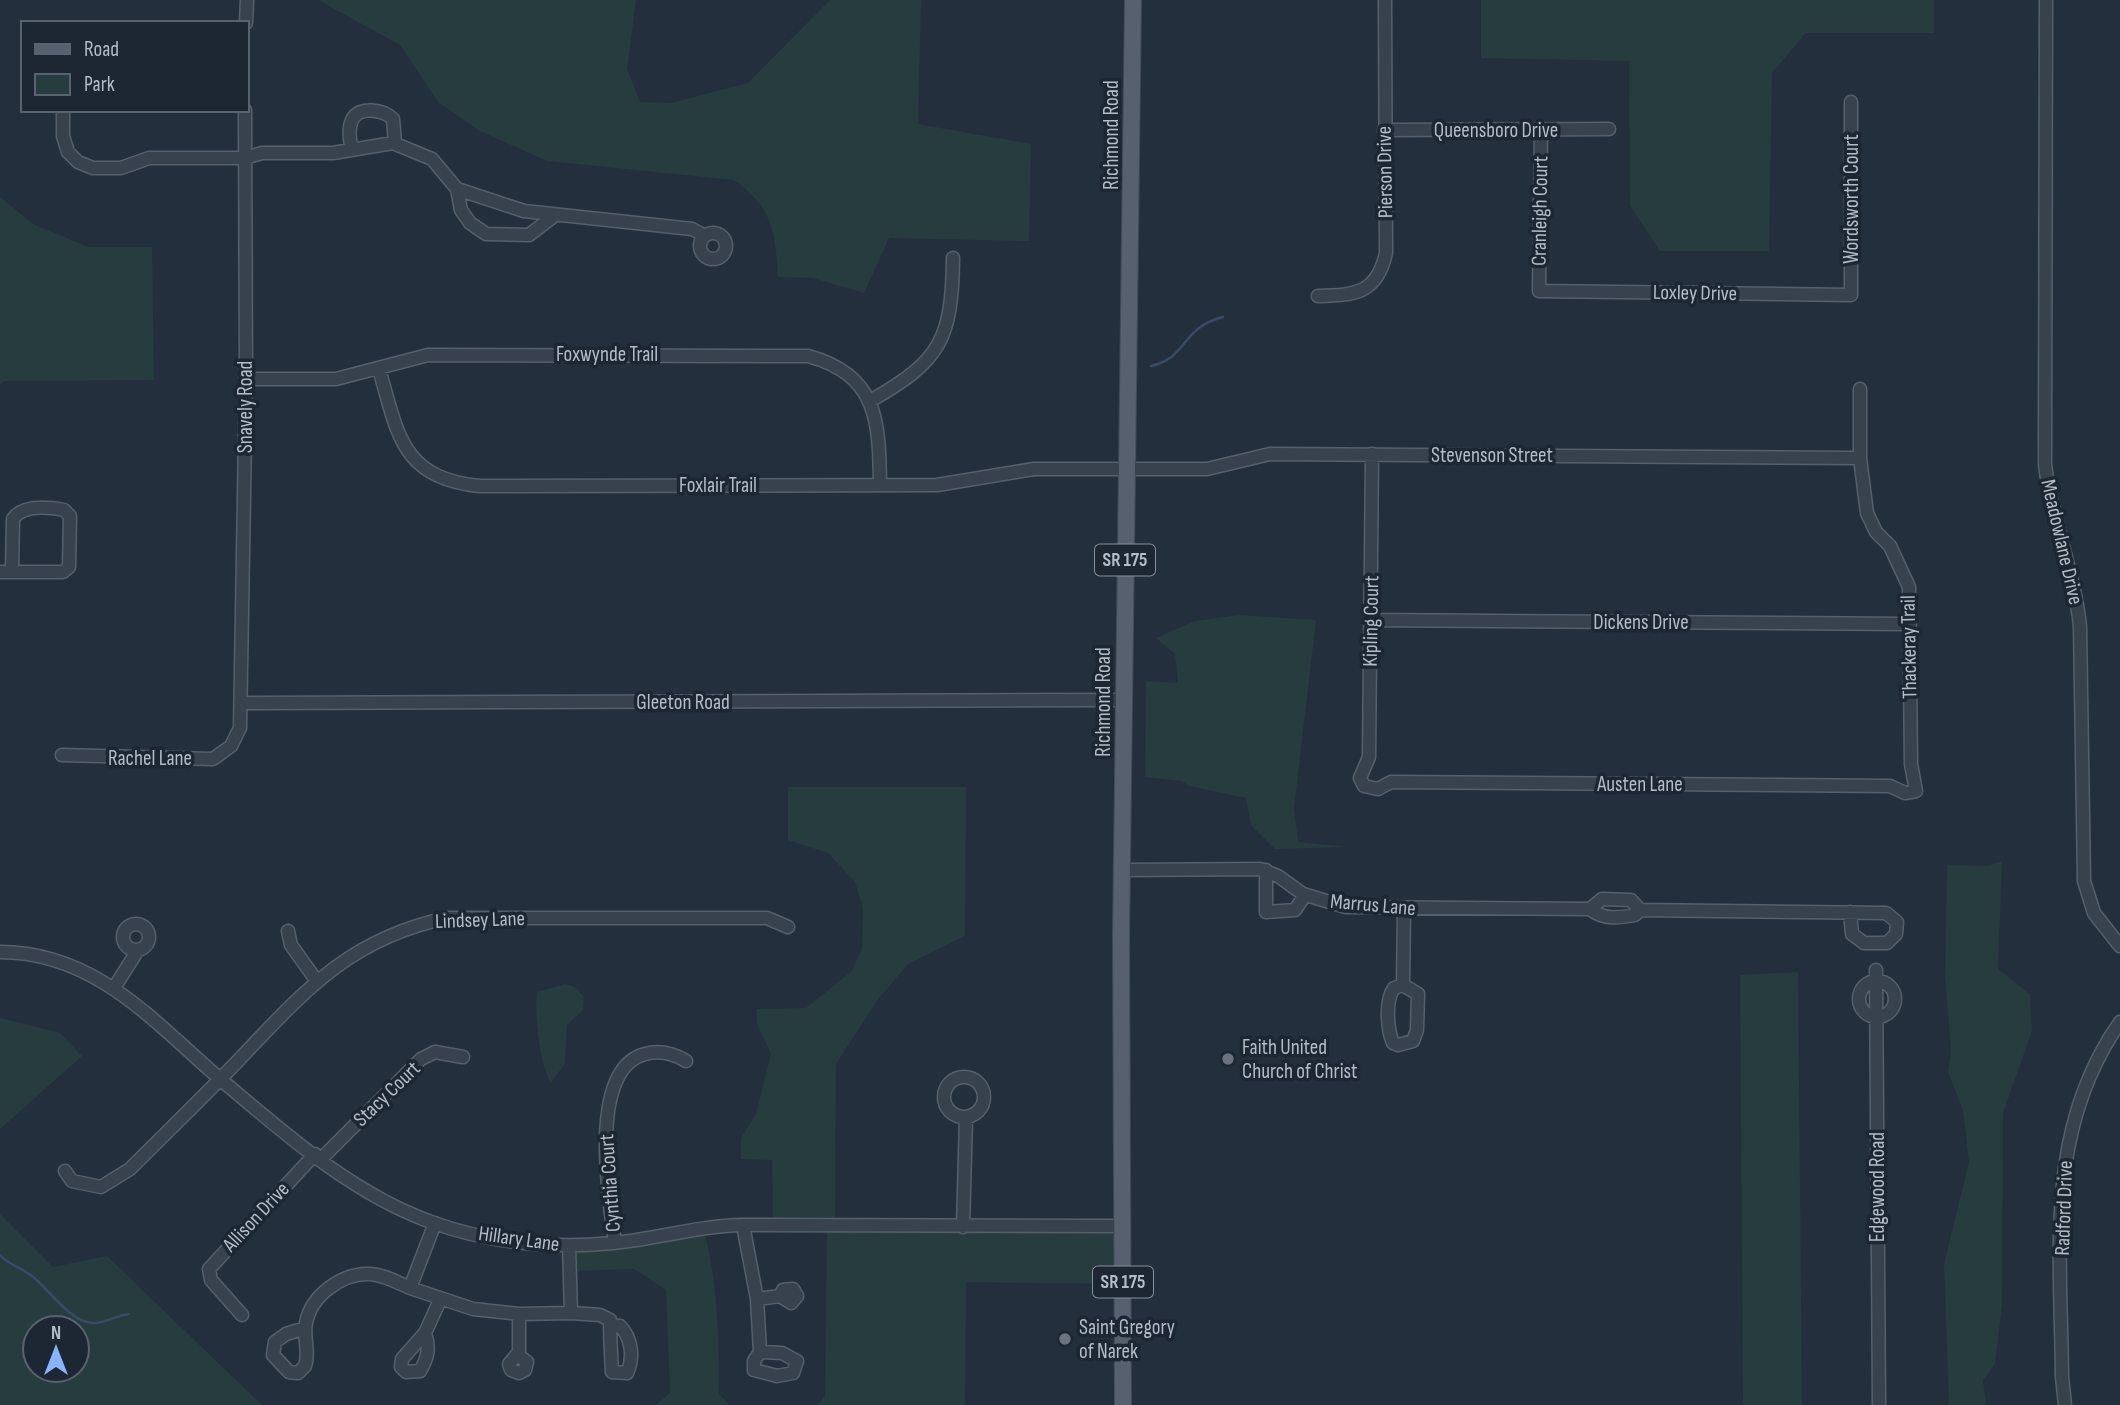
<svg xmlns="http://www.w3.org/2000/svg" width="2120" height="1405" font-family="'Sofia Sans Condensed',sans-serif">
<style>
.green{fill:#263c3f;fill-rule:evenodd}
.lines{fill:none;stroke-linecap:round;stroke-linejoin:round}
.stream{stroke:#394c67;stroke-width:2.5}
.minor-casing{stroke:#565f6c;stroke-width:15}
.major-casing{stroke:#414a57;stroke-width:18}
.minor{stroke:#38414e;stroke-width:12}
.major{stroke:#56606e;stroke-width:16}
.worship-dot{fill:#6b7280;stroke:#1d2633;stroke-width:2.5}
.labels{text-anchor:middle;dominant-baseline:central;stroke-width:7;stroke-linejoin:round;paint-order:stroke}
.shield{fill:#1d2633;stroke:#878f9c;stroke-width:2}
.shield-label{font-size:19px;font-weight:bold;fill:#b4bcc9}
.street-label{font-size:21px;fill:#b4bcc9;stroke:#1d2633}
.poi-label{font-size:21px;fill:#b4bcc9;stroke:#1d2633;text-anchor:start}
</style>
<rect width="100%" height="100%" fill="#242f3e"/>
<path class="green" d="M318,0H636L627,69L640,102L671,103L748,83L830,0H921L918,124L1031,144L1029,241L889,238L864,293L813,278L778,277C775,231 773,208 734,180L547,161L478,130L438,102L400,45Z
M1481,0H1934V33H1806L1772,73L1769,251H1660L1630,206L1629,61L1481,58Z
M0,197L33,224L88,247H152L154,380L4,381L0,385Z
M1239,615L1316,620L1294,808L1298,842L1349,847L1275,849L1251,825L1246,798L1189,786L1182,781L1145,777L1146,681L1178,683L1175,654L1156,638L1195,621Z
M788,787H966L965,936L908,964L879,998L836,1064L835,1225L1123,1226V1284L966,1282L965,1405H817L825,1396L827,1226L773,1225L772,1160L741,1159V1138L756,1114L771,1054L757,1024V1009L806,1008L852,971L862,948L863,908L855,882L828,853L788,840Z
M2002,861L1998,969L2030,994L2032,1031L2003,1113L2002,1305L1995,1364L1983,1380L1986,1405H1949L1944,1264L1969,1162L1963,1110L1948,1072L1951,1051L1945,977L1947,865L1988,866Z
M1798,972L1802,1405H1743L1740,975Z
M565,984L575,987L584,997L583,1010L567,1025L565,1064L551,1082C540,1068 534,1011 537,992Z
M0,1018L60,1033L82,1056L0,1129Z
M0,1214L53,1267L107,1256L262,1405H0ZM35,1328H77V1370H35Z
M703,1226C718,1283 719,1336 719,1394L730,1405H656L670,1393L666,1290L634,1269L570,1271L569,1246Z"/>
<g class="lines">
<path class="stream" d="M1151,366C1189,357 1180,328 1223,317
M0,1255C9,1265 22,1268 32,1276C49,1289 69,1321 92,1323C103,1324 117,1315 129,1314"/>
<defs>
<path id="minor" d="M2046,0L2045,465C2052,520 2074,571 2080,626L2084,881L2094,913L2120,946
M246,23L247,0
M63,110V136L68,152L78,162L93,168H121L149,158H245L262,153H333L393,143L432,159L457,189
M1384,130L1609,129
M1541,130L1539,291L1851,295V102
M352,150C350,142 348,129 352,120C359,105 384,110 393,119L395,143
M554,216L529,235L486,234L470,223L461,210L457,189L524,211L692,229L705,236
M700 246a13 13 0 1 1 26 0a13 13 0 1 1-26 0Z
M1318,296C1355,295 1377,294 1386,253L1385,0
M379,369C398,434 401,478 479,486L937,485L1034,469H1207L1270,454L1860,458
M246,379H336L428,355L808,356C879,375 879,423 880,485
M870,401C941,361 952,339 953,258
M1372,454L1369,757L1360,778L1364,786L1378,789L1391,782L1890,786L1905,793L1916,791L1911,764L1909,587L1890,546L1876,532L1867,513L1860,458V389
M0,572H63L69,567L70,516L64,510C48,507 23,504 13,519L12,572
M1372,620L1910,624
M242,703L1124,700
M62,755L213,759L231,746L240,728L246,379L245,110
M1122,870L1260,869L1278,876L1303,894L1346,907L1590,909C1603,920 1619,918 1635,915L1640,910L1631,900L1602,899L1590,909
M1266,870V912L1295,910L1305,895
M1640,910L1886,913L1897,922L1896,934L1887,943H1864L1852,934L1850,912
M123 937a13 13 0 1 1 26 0a13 13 0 1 1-26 0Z
M288,931L291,945L316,980
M0,952C95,952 153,1021 219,1078C284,1133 353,1195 434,1223C490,1243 553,1249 612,1243C657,1239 696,1226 743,1225L1123,1226
M1876,970L1879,1405
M1859 999a18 18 0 1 1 36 0a18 18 0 1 1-36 0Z
M1403,985L1418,994L1417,1030L1413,1041L1398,1045L1393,1043C1387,1029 1385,1000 1394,988L1403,985L1404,909
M114,988L138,950
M944 1097a20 20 0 1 1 40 0a20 20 0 1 1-40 0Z
M321,1159L421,1059L435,1052L463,1057
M65,1171L72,1181L101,1187L130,1169C164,1135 199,1101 232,1067C300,996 346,939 447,918H767L788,927
M743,1225L757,1299L760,1352L754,1361V1370L777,1376L793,1373L797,1361L782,1353L760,1352
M963,1227L966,1117
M615,1243C609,1201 587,1069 645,1054C660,1050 673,1053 686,1061
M410,1288L473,1309L519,1314
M757,1299L780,1296L791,1303L797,1296L793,1289L783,1290L780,1296
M571,1313L600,1315L610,1320C610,1337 611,1354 612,1372L627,1373C634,1358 632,1338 620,1326L610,1325
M242,1315L211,1280L209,1269L315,1154
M305,1328L286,1334L275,1342L273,1355L289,1372L298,1373L305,1366C310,1352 303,1338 306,1323C311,1296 341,1273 370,1274C384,1275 397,1282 410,1288L435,1223
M425,1333C430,1348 428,1358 420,1371L406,1372L401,1367L402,1359L425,1333L440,1300
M518,1355L527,1362L525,1370L519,1373L511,1370L509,1364L519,1352V1314L571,1313L569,1246
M2065,1405L2062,1377C2061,1252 2044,1130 2120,1022"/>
<path id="major" d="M1123,1405L1121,937L1133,0"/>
</defs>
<use href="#minor" class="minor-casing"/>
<use href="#major" class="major-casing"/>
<use href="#minor" class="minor"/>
<use href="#major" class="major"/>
</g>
<g class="worship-dot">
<circle cx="1228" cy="1059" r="7"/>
<circle cx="1065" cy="1339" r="7"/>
</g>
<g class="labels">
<g class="shield">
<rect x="1095" y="544.5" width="60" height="31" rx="5"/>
<rect x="1093" y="1266.5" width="60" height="31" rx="5"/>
</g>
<g class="shield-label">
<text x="1125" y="560">SR 175</text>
<text x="1123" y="1282">SR 175</text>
</g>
<g class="street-label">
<text x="1496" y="130">Queensboro Drive</text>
<text transform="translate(1111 135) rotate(-90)">Richmond Road</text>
<text transform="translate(1385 172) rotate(-91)">Pierson Drive</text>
<text transform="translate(1851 199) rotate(-90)">Wordsworth Court</text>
<text transform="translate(1540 211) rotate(-89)">Cranleigh Court</text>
<text transform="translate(1695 293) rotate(1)">Loxley Drive</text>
<text x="607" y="354">Foxwynde Trail</text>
<text transform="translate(245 407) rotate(-90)">Snavely Road</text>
<text x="1492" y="455">Stevenson Street</text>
<text x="718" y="485">Foxlair Trail</text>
<text transform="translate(2062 542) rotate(77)">Meadowlane Drive</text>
<text transform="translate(1371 621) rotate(-89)">Kipling Court</text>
<text x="1641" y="622">Dickens Drive</text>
<text transform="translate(1909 647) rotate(-91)">Thackeray Trail</text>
<text x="683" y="702">Gleeton Road</text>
<text transform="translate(1103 702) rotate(-90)">Richmond Road</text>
<text x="150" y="758">Rachel Lane</text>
<text x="1640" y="784">Austen Lane</text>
<text transform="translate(1373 905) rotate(5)">Marrus Lane</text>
<text transform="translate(480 920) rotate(-2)">Lindsey Lane</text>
<text transform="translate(387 1094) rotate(-44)">Stacy Court</text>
<text transform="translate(610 1183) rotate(-94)">Cynthia Court</text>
<text transform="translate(1877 1187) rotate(-90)">Edgewood Road</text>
<text transform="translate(2064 1208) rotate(-88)">Radford Drive</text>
<text transform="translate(256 1217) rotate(-47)">Allison Drive</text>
<text transform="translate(519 1239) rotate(8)">Hillary Lane</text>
</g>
<g class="poi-label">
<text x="1242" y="1047">Faith United<tspan x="1242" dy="24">Church of Christ</tspan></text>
<text x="1079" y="1327">Saint Gregory<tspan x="1079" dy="24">of Narek</tspan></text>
</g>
</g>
<rect x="21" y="21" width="228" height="91" fill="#1d2633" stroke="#59626f" stroke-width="2"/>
<rect x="35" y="44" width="35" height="10" fill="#56606e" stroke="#59626f" stroke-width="2"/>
<text x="84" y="56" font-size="21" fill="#b4bcc9">Road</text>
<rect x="35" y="74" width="35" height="21" fill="#263c3f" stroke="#59626f" stroke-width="2"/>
<text x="84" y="91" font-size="21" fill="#b4bcc9">Park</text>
<g transform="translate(56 1349)"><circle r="33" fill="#1d2633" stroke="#59626f" stroke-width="2"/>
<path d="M0-5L12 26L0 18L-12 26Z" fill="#8ab4f8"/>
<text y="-10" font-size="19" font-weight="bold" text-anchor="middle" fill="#b4bcc9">N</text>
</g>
</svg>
